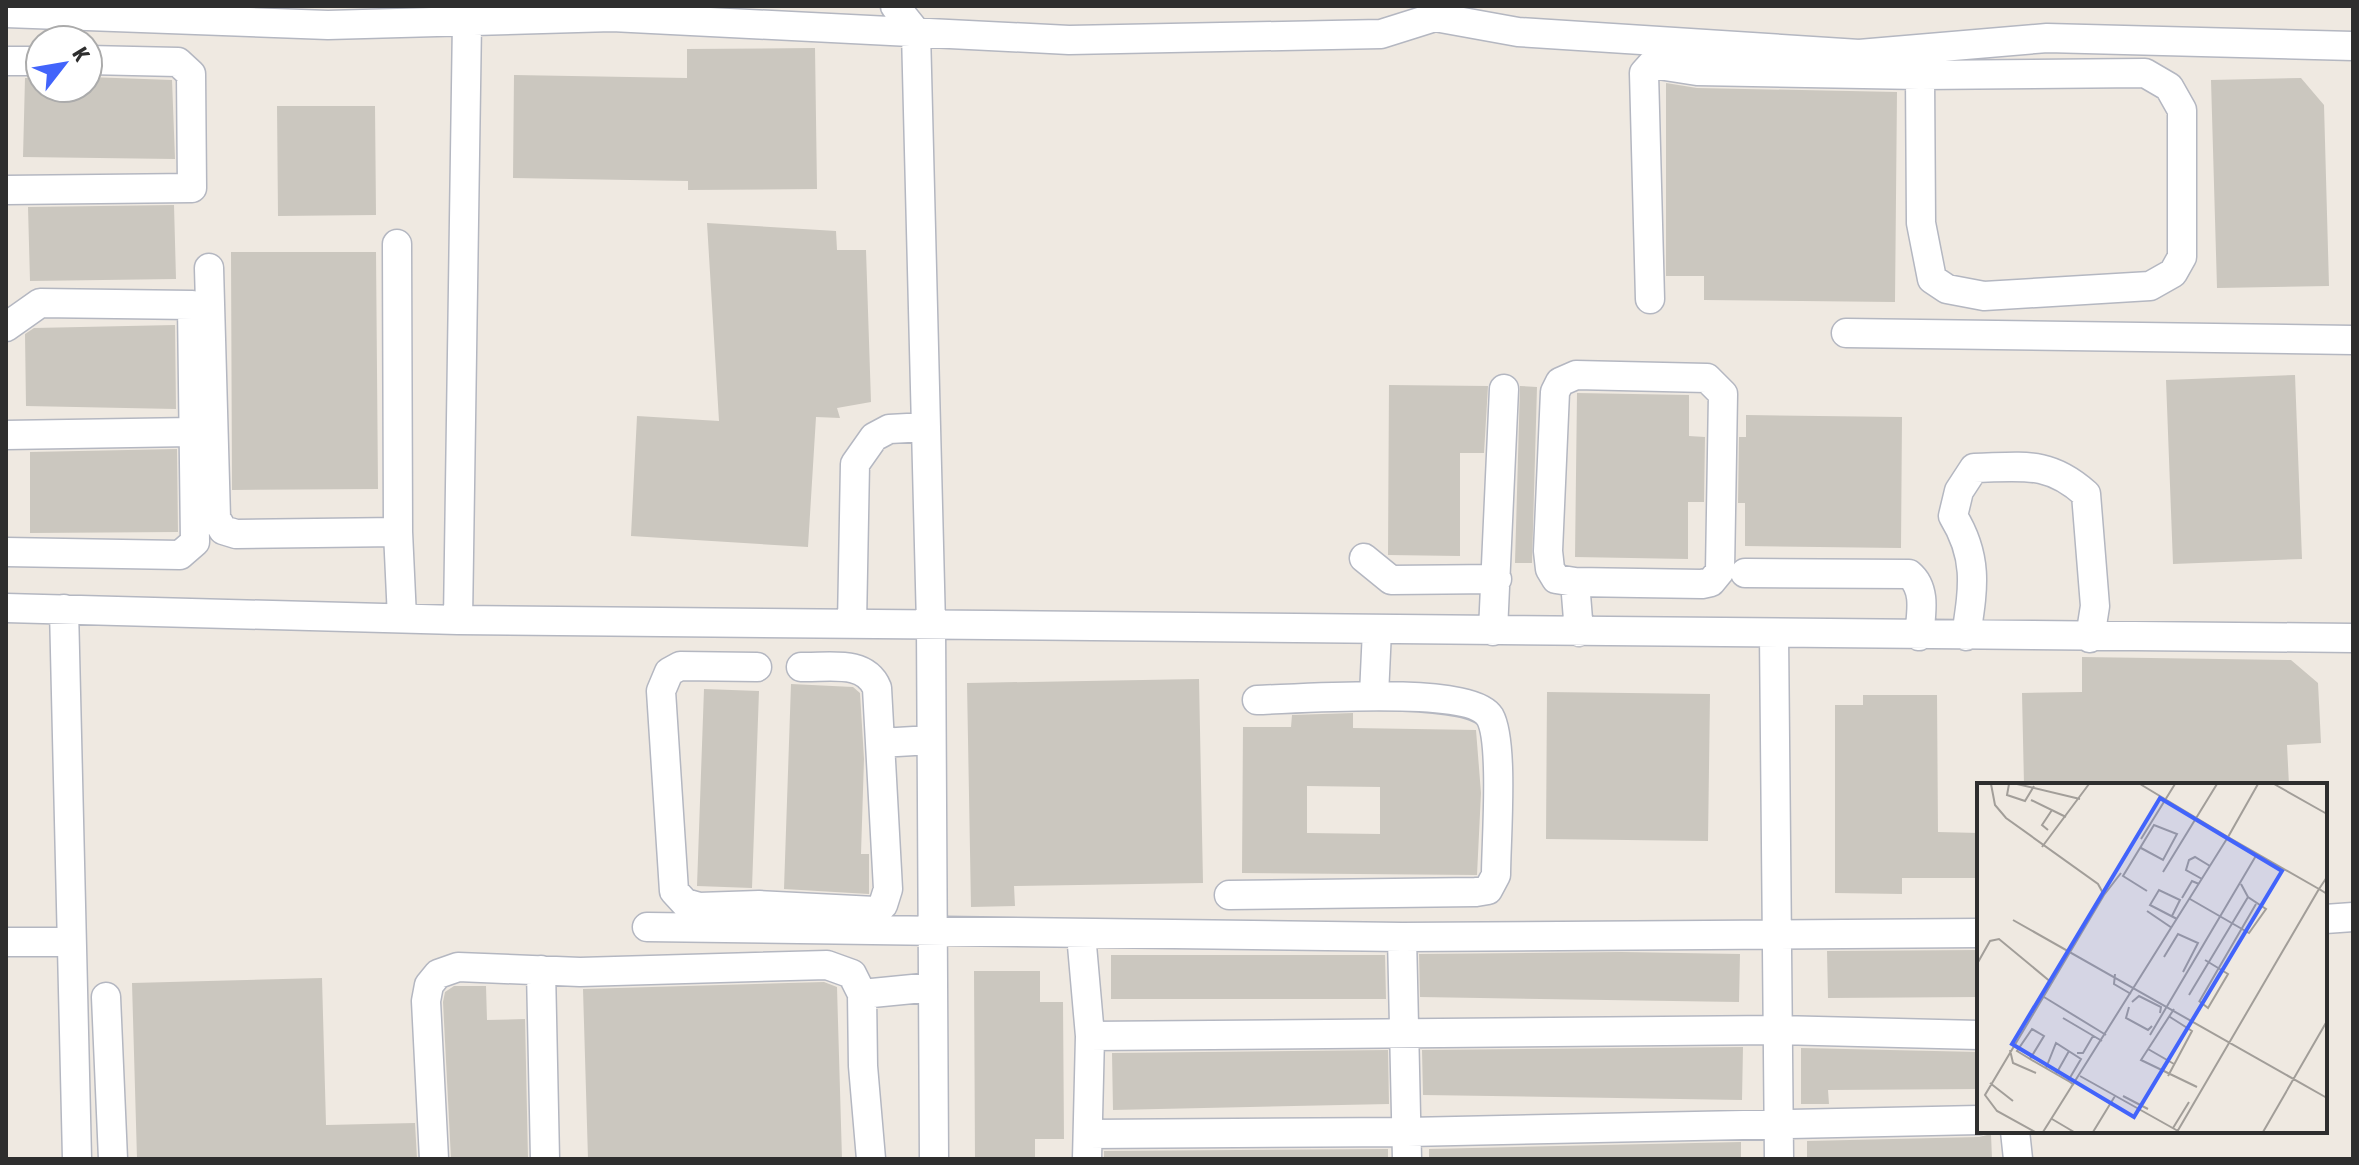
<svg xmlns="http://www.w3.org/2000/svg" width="2359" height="1165" font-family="'Asap Condensed',sans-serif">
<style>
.building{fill:#cbc7bf;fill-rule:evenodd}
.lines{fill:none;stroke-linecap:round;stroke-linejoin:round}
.minor-casing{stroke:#b4b7c1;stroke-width:31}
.minor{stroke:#fff;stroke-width:28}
.inset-road{fill:none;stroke:#a29e99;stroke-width:2}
.view{fill:#4264fb;fill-opacity:0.15;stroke:#4264fb;stroke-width:4}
.inset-edge{fill:none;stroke:#2e2e2e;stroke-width:4}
</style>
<rect width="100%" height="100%" fill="#efe9e1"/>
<path class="building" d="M815,48L817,189L688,190V181L513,178L514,75L687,78V49Z
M88,77L172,80L175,159L23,157L25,78H40V88H88Z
M2301,78L2324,105L2329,286L2217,288L2211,80Z
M1666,83L1697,88L1897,92L1895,302L1704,300V276H1666Z
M277,106H375L376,215L278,216Z
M174,205L176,279L30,281L28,207Z
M707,223L836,231L837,250H866L871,402L837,408L840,418L816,417L808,547L631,536L637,416L719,421Z
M231,252H376L378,489L232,490Z
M175,325L176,409L26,406L25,334L34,328Z
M2295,375L2302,559L2173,564L2166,380Z
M1389,385L1488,386L1484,453H1460V556L1388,555Z
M1520,386L1537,387L1532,563H1515Z
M1577,393L1689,395V436L1705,437L1704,502H1688V559L1575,557Z
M1746,415L1902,417L1901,548L1745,546V503H1738L1739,437H1746Z
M177,449L178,532L30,533V452Z
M2082,657L2291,660L2318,683L2321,743L2287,745L2289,785H2024L2022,693L2082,692Z
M1199,679L1203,883L1014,886L1015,906L971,907L967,683Z
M791,684L853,687L860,693L864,759L861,854H869V894L784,889Z
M704,689L759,691L752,888L697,886Z
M1547,692L1710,694L1708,841L1546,839Z
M1863,695H1937L1938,832L1979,833V878H1902V894L1835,893V705H1863Z
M1353,713V728L1476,730L1481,793L1477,875L1242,873L1243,727H1291L1292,715ZM1307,786L1380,787V834L1307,833Z
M1979,950V997L1828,998L1827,951Z
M1622,952L1740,954L1739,1002L1420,997L1419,954Z
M1111,955H1385L1386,999H1111Z
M974,971H1040V1002H1063L1064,1139H1035V1159H975Z
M322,978L326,1125L415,1123L417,1159H137L132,983Z
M824,982L837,987L842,1159H588L583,989Z
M454,986H486L487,1020L525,1019L528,1159H451L443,1002L445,992Z
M1743,1047L1742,1100L1423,1095L1422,1050Z
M1801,1048L1979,1052V1089L1828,1090L1829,1104H1801Z
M1388,1050L1389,1104L1113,1110L1112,1053Z
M1991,1134L1992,1159H1807V1141L1979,1137Z
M1741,1142V1159H1429V1149Z
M1388,1149V1159H1104V1151Z"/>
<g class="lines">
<defs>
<path id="minor" d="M895,6L916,32L931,625L934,1159
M6,13L328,25L612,17L1069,40L1381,34L1435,17L1446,6
M1435,17L1518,32L1859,54L2047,38L2353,46
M6,61H40
M6,190L192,188L191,74L178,62L88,60
M397,244L398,532L402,618
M209,268L216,518L223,530L236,534L398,532
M1650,299L1644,73L1652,64L1697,71L1920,75L2145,73L2169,87L2182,110V257L2173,273L2150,286L1984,296L1947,289L1932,279L1921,223L1920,75
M6,327L40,303L192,305L195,542L180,555L6,552
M1846,333L2353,340
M6,435L192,432
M1364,558L1391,580L1497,579
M1745,573L1909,574C1927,589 1921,614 1919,636
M1575,582L1702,584L1711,582L1720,571L1723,394L1707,378L1576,375L1560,382L1555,392L1548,551L1550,569L1556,579L1575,582L1579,632
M6,608L458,620L2353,638
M64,609L77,1159
M458,620L467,21
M852,624L855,464L874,437L889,429L926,427
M1493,631L1504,389
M1774,634L1779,1159
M1966,636C1973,589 1979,558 1953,516L1959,491L1974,468C2022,467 2048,460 2086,494L2095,606L2090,638
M757,667L680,666L669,672L661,691L674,891L685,903L699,907L759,905L875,911L883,905L888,889L877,688C865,659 828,668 801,667
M1374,695L1377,630
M880,743L931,740
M1229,895L1476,892L1488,890L1496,875C1496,843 1504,742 1490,717C1471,685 1296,699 1257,700
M2325,919L2353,917
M647,927L1402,937L1979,933
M1081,934L1090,1036L1087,1159
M1402,937L1407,1159
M6,942H69
M541,970L545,1159
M862,994L863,1066L871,1159
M106,997L113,1159
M1090,1036L1776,1030L1979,1035
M2015,1131L2018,1159
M1088,1134L1408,1132L1979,1120
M434,1159L426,1001L429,985L438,974L458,967L580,972L827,965L852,974L862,994L933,987"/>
</defs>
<use href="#minor" class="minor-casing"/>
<use href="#minor" class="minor"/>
</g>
<g transform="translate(1977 783)">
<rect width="350" height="350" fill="#efe9e1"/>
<path class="inset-road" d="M14,1L18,22L29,35L121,101L127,112L8,312L20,328L58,349M32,1L30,12L48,18L57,3M40,1L103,16M163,1L251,54L281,1M297,1L350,31M54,17L89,34M71,47L65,42L75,27M164,56L198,1M65,64L112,1M164,65L186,77L200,51L177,42L146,93L170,108M186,89L240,1M225,96L209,87L212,77L218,74L233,83M127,112L144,90M205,115L215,98L222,101M213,116L272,150L289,126L271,114L264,101M170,128L195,145M195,133L203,117L182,107L173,122L200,136M36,137L350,315M187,174L201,151L221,160L206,189M0,181L13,158L22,156L75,200M138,191L137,201L154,211M212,212L271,114M67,214L129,252M222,218L231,225L251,191L228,177M155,219L162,213L184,224L183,230M222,219L279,121M152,224L149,235L171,247L175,243M197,226L164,277L220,304M86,235L125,258M173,252L280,71M171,266L197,281M33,267L36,280L59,290M100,270H106L116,253M53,276L67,253L55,246L40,268L53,276L93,299L97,302M69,285L79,260L104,276L91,298M79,291L92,268M103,293L201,348M191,293L215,248L193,234M13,300L36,318M146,313L171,326M75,336L97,349M196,345L212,319M66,349L251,54L342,106L350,94M116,349L138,313M200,349L342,106L350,111M286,349L350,238"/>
<path class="view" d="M183,15L305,88L157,334L35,261Z"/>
<rect width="350" height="350" class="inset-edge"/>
</g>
<rect width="2359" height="1165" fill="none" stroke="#2e2e2e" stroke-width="16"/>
<g transform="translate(64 64) rotate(59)"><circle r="38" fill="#ffffff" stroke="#ababab" stroke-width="2"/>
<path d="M0-6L14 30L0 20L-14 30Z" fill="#4264fb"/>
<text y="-12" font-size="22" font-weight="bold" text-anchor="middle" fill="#2e2e2e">K</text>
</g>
</svg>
